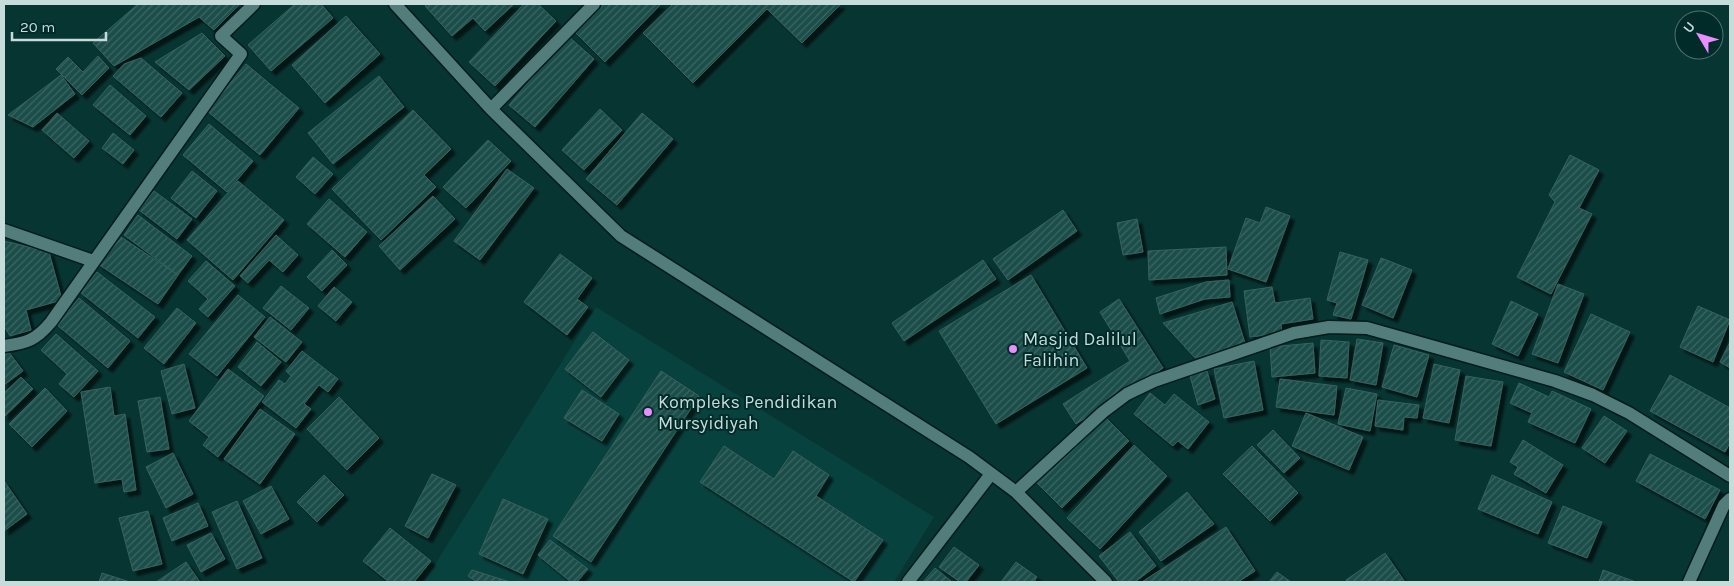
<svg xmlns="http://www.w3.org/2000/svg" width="1734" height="586" font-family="Karla,sans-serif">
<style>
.built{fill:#08423f}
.building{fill:url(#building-hatch);stroke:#38625e;filter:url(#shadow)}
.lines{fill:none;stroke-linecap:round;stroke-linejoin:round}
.minor-casing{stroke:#001b19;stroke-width:15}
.minor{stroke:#537d7a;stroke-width:12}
.poi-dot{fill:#e98efe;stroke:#002b28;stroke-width:2}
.labels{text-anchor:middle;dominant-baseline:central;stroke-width:4;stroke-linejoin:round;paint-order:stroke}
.poi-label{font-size:18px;fill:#c6dcda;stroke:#002b28;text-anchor:start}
</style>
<defs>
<pattern id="building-hatch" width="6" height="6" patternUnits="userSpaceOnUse" patternTransform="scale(1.25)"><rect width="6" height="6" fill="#1a4e4a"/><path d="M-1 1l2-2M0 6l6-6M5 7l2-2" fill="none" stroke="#3a6764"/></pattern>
<filter id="shadow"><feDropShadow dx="4.5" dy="4.5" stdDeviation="1" flood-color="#0009"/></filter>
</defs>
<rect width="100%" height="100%" fill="#073532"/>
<path class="built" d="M596,307L934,517L894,582H424Z"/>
<path class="building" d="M138,4H240L214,30L199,17L114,66L93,43Z
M295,4H321L333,18L271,71L248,45Z
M427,4H514L485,31L473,18L452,36L425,6Z
M524,4H538L556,21L495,86L469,62Z
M604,4H661L605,62L576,33Z
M673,4H841L802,43L767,9L693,83L643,33Z
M346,16L380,54L325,103L292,65Z
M202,33L225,56L189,90L155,62Z
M568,36L594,59L535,127L509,105Z
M98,56L109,68L82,95L56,69L68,57L83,72Z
M141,58L182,93L161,117L113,76L124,64Z
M246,64L299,108L260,155L207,111Z
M61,75L75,94L33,127L8,115Z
M379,76L404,107L333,164L308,133Z
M110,85L146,116L130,135L93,105Z
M600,109L622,130L584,170L562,150Z
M413,110L451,149L424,175L436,187L381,240L332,189Z
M57,113L89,141L74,158L42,130Z
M642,113L673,139L617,205L586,179Z
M209,124L253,161L227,192L183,155Z
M113,133L134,150L123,164L102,148Z
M488,140L511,161L466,208L443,187Z
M1570,155L1599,170L1579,208L1592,214L1551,294L1517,277L1555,202L1549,195Z
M313,157L333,174L315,194L296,177Z
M507,169L534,188L480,260L454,241Z
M192,171L217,191L196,218L171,198Z
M238,181L284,220L233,280L187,240Z
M154,191L192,219L177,239L139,210Z
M433,196L455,219L400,270L379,246Z
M329,199L367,232L345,257L307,224Z
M1266,207L1290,216L1266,282L1228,269L1246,218L1260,223Z
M1063,210L1077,231L1008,280L993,259Z
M138,215L192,256L178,275L124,235Z
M1137,219L1143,252L1123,255L1117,223Z
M118,235L178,275L158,304L98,264Z
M276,235L298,255L283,272L269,260L248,283L240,276Z
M4,241L49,252L62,300L26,310L31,330L10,336L4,326Z
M1226,247L1227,275L1149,280L1148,251Z
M332,250L347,265L322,291L307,277Z
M1340,252L1368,260L1351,319L1333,315L1337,303L1327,300Z
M560,254L592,278L577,299L588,307L567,335L524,302Z
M1381,258L1412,270L1393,318L1362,305Z
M983,260L996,279L904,341L892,323Z
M206,261L235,286L208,317L199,309L208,299L188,281Z
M97,272L155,317L138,338L81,293Z
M1031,275L1087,368L996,424L939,331Z
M1229,280L1230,297L1205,299L1160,314L1156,298L1206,282Z
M1558,284L1584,294L1558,363L1532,354Z
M281,286L309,308L291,330L263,308Z
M334,287L352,302L336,321L318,306Z
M1272,287L1275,303L1310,298L1313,319L1281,324L1282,333L1250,337L1244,291Z
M238,295L265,317L217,376L189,354Z
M79,298L130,341L108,368L57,325Z
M1119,299L1163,368L1076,424L1063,404L1130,361L1100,312Z
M1511,301L1538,314L1518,356L1492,344Z
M1232,302L1245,343L1195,358L1163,323Z
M1698,306L1730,320L1713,362L1680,347Z
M177,308L196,323L164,364L144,348Z
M1591,314L1630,332L1603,390L1564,372Z
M270,317L302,342L286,362L254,337Z
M593,332L629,360L601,397L565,369Z
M56,334L98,371L74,397L59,384L67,374L41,350Z
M1357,339L1383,343L1376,385L1350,380Z
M1321,340L1349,342L1347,378L1319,376Z
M257,342L281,362L261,386L238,367Z
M1730,342V368L1720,362Z
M1313,343L1315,373L1272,377L1270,347Z
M1394,345L1429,355L1417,397L1382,387Z
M8,351L23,371L4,385V354Z
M302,351L338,379L328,392L319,385L304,404L311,409L296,428L262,402L279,380L285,384L291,376L286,371Z
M1254,361L1263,410L1224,418L1214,369Z
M184,364L195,408L172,414L161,371Z
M1434,364L1460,370L1449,423L1423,418Z
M228,369L264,396L218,457L203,445L209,437L189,421Z
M661,371L699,396L591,562L553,536Z
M1207,371L1215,399L1198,405L1190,376Z
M1670,375L1730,408V443L1725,452L1650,411Z
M1466,376L1503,382L1491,446L1455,440Z
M21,377L33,389L4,417V393Z
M1280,379L1337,386L1334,415L1276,407Z
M1519,383L1549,397L1552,391L1591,409L1575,443L1528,422L1532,413L1510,403Z
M110,387L114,416L125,414L136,490L124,492L122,479L95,483L81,392Z
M45,388L67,411L32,447L9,424Z
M1346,388L1377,394L1370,431L1338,424Z
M582,390L619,414L602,441L564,418Z
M1150,393L1165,405L1174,394L1209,422L1188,449L1178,441L1173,446L1134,414Z
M160,397L169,449L147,452L138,401Z
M339,397L379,438L347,470L307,429Z
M1378,400L1419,405L1417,418L1404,417L1403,430L1375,426Z
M260,409L295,434L260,484L224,459Z
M1306,413L1363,437L1349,470L1292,446Z
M1104,416L1129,441L1062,508L1037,483Z
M1604,416L1627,431L1605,463L1582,448Z
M1273,430L1300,458L1284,473L1257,445Z
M1523,440L1563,465L1546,493L1514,474L1518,467L1510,462Z
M1134,445L1167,476L1100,549L1067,518Z
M724,446L774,479L793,451L829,475L816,496L883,540L854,582L700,482Z
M1252,446L1298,493L1270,521L1223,474Z
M173,453L193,494L166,508L146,467Z
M1650,454L1720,490L1705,519L1636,481Z
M432,474L456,485L428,538L405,526Z
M324,475L344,495L317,522L297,502Z
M1492,475L1552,502L1538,534L1478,509Z
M4,481L27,514L4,531Z
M271,486L289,519L261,534L243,501Z
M1187,492L1214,524L1161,561L1139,532Z
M503,499L548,519L523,574L479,554Z
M237,501L262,558L237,569L212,512Z
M198,503L208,526L172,541L163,518Z
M1563,506L1602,522L1587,558L1548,543Z
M148,511L162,564L133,571L119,518Z
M1226,527L1255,571L1238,582H1142Z
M390,528L431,561L414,582H389L363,561Z
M1130,532L1156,566L1135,582H1119L1099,556Z
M211,533L225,559L201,572L187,545Z
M550,540L588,569L577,582H571L538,555Z
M954,547L979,565L966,582H960L939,567Z
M1385,553L1405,582H1347L1346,580Z
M186,562L200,582H156Z
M1016,562L1037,577L1034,582H1001Z
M935,568L952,582H923Z
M472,570L510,582H477L468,576Z
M1603,570L1636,582H1599Z
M1277,572L1291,582H1269Z
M102,573L130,582H99Z"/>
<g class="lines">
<defs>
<path id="minor" d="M395,4L491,109L621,236L969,457L1016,492L1106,582
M491,109L594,4
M4,230L93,261
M4,346C27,343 36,340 51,322L241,54L221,36L254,4
M1016,492L1103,412L1127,394L1154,381L1294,333L1329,327L1367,328L1555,381L1593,395L1629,413L1730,476
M908,582L991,474
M1689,582L1724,505L1730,499"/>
</defs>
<use href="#minor" class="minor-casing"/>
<use href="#minor" class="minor"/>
</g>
<g class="poi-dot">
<circle cx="1013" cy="349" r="5"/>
<circle cx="648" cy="412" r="5"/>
</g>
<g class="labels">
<g class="poi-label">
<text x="1023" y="339">Masjid Dalilul<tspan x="1023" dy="21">Falihin</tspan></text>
<text x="658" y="402">Kompleks Pendidikan<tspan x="658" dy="21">Mursyidiyah</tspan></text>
</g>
</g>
<rect width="1734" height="586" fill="none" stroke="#c6dcda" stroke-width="10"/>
<g transform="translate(1699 35) rotate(308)"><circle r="24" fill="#002b28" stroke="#4f726f"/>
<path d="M0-4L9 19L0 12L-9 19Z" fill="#e98efe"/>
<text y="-8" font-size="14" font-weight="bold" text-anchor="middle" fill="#c6dcda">U</text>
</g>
<path d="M12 32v8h94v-8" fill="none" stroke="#c6dcda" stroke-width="2.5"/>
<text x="20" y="32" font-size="15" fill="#c6dcda" stroke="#002b28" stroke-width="4" paint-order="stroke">20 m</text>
</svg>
